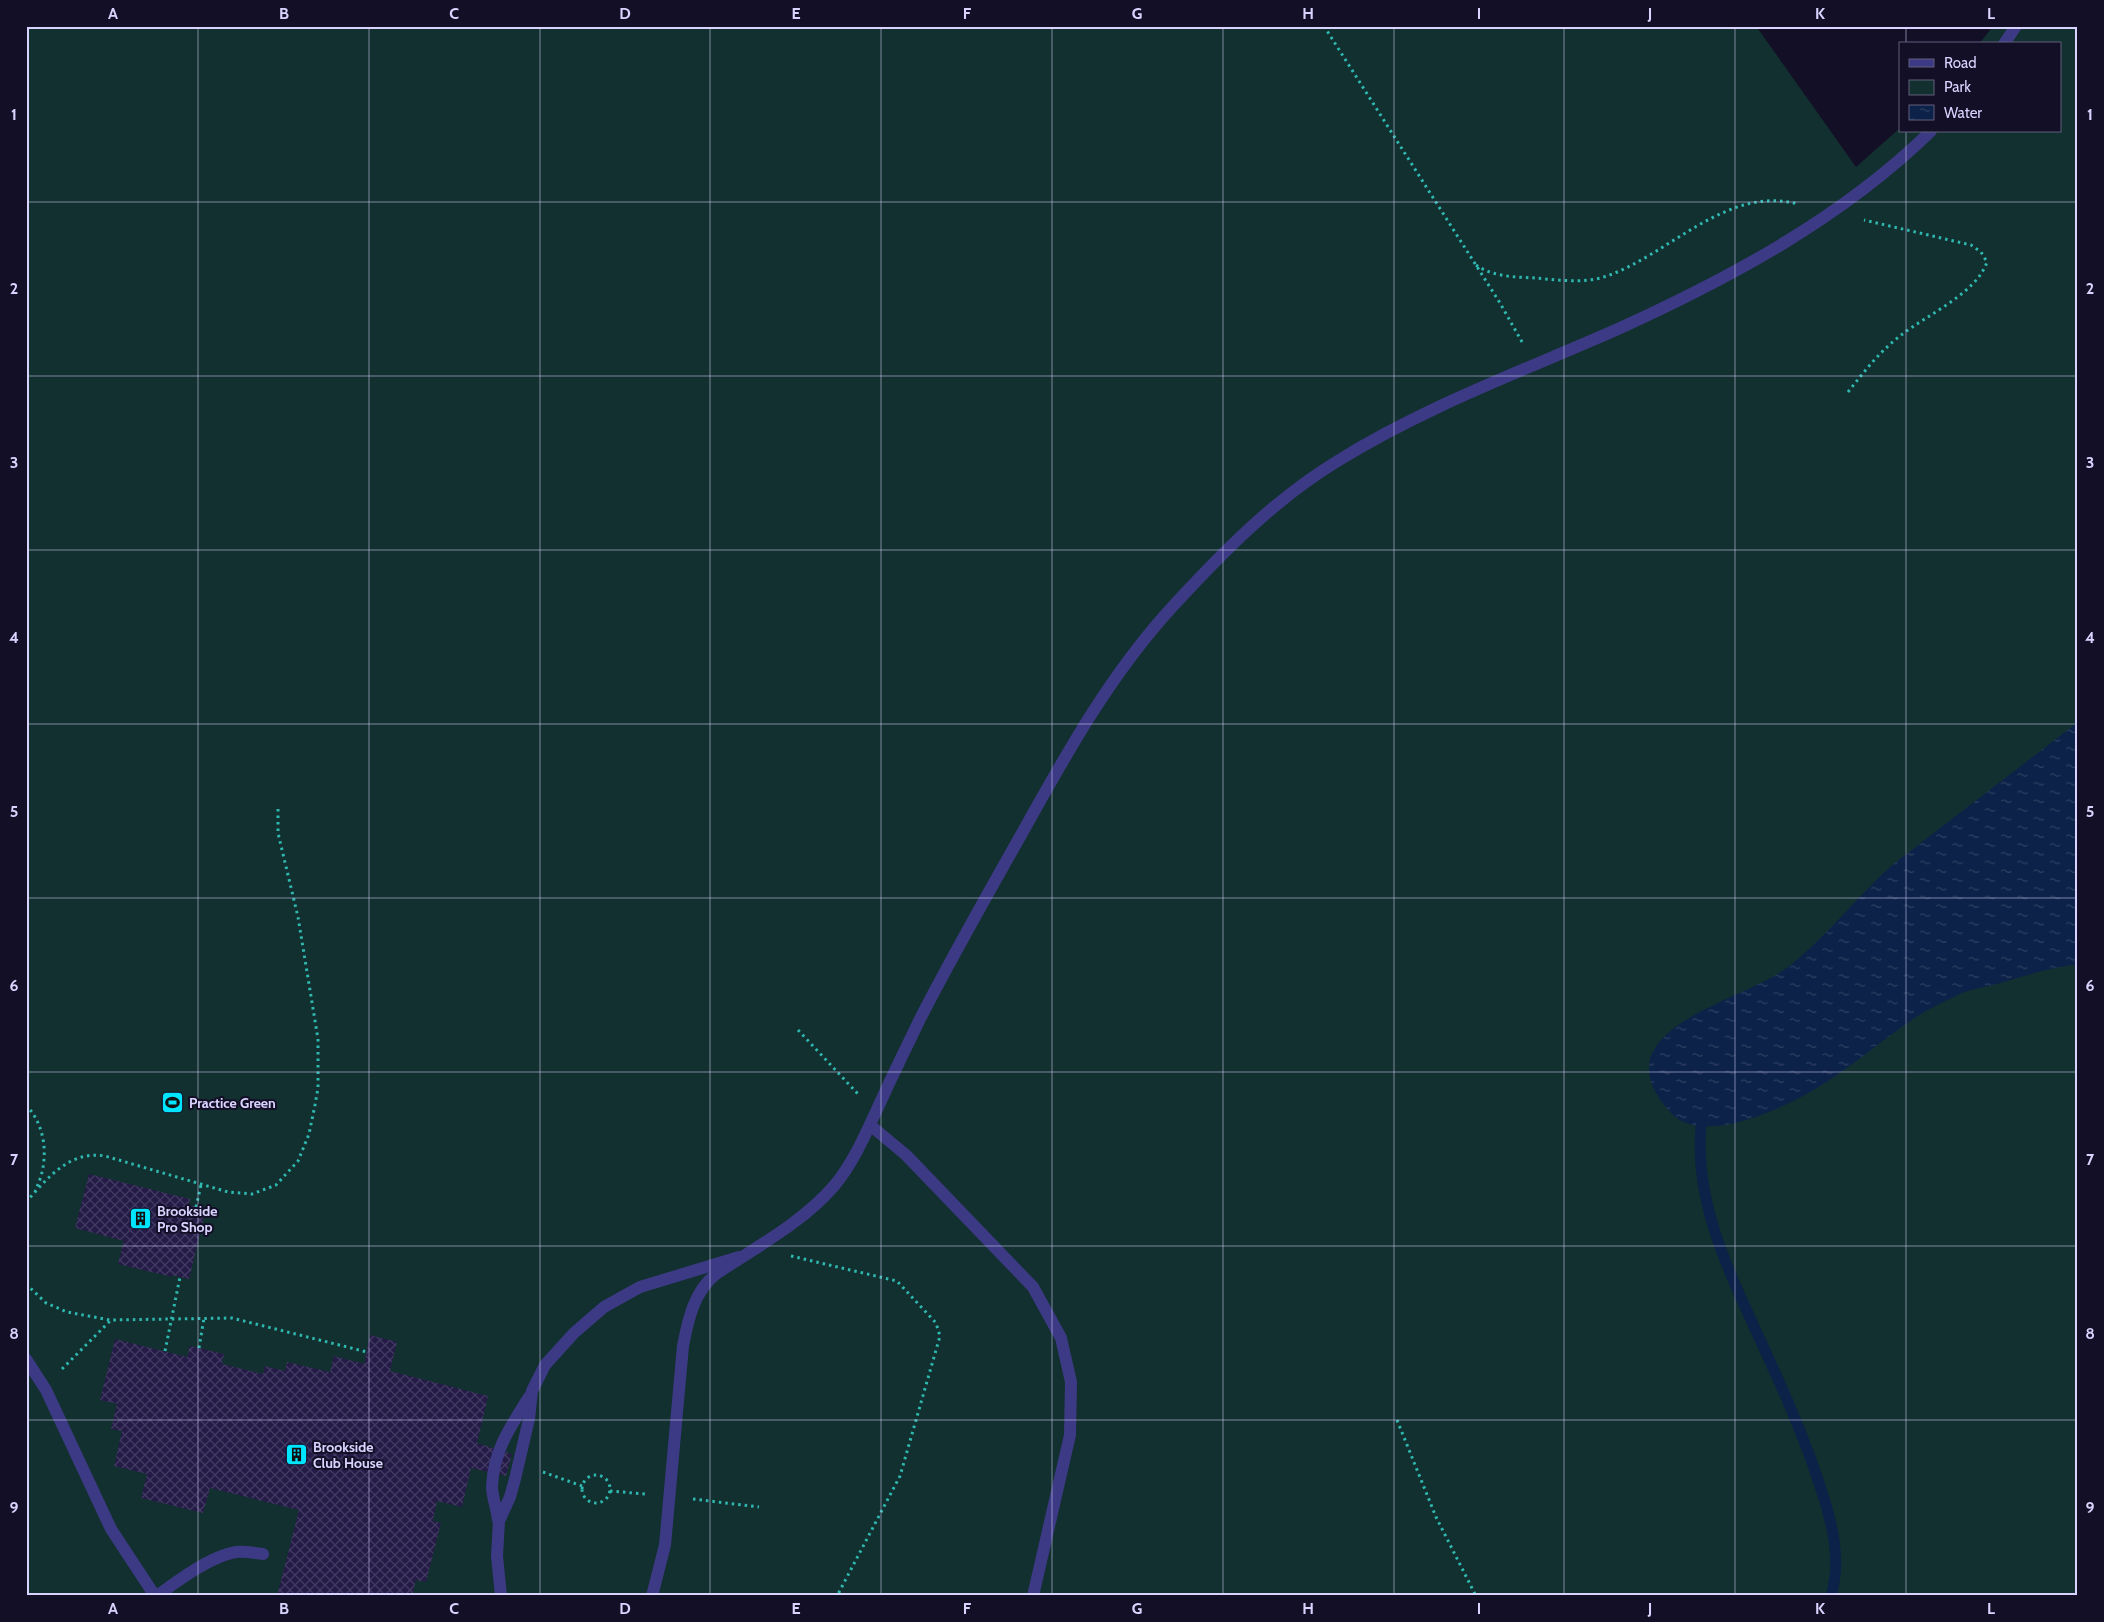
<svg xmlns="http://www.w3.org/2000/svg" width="2104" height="1622" font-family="Cabin,sans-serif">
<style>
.green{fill:#12302f}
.water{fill:url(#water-ripples)}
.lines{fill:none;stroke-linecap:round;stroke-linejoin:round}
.stream{stroke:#0c2248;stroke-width:11}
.building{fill:url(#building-cross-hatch)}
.path{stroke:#2fb8b0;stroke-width:3;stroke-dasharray:2.5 4;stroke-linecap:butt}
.lane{stroke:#3d3a85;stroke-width:12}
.street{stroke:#3d3a85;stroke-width:12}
.grid{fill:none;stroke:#d9d4ff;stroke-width:1;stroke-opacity:0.55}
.labels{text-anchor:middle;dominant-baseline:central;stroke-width:4;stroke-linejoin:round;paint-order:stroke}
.poi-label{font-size:14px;font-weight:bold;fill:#d9d4ff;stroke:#130f26;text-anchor:start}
.neatline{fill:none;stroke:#d9d4ff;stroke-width:2}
.grid-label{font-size:16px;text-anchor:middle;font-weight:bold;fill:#d9d4ff}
</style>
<defs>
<pattern id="water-ripples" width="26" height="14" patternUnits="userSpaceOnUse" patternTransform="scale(1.25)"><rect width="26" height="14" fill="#0c2248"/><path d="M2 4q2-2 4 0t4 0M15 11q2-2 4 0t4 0" fill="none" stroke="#2f4163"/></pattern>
<pattern id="building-cross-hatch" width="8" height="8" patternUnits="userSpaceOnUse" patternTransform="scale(1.25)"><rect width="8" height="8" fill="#241b47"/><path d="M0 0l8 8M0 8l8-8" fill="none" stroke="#433b63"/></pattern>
</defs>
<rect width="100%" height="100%" fill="#130f26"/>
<path class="green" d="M26,26H1756L1856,167L1900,128V131H2060V44H1979L1993,26H2078V1596H26Z"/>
<path class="water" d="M2078,722V964C2050,968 2023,976 1997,984C1985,987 1971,989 1960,994C1943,1002 1924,1011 1909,1022C1881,1041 1856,1063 1828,1081C1794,1104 1704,1149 1671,1113C1594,1030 1740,1002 1785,969C1826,939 1857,895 1896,862Z"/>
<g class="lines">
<path class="stream" d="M1701,1127C1694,1205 1731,1275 1762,1344C1782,1387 1802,1431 1817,1477C1830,1515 1843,1556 1831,1596"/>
</g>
<path class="building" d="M89,1174L190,1199L189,1205L206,1209L189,1279L172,1275V1277L118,1264L124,1241L75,1228Z
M370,1335L397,1342L390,1371L488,1396L477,1443L512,1454L506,1476L471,1468L462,1507L437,1501L433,1521L441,1523L426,1582L416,1580L412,1596H277L299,1510L210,1488L203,1513L141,1498L147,1474L114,1466L122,1431L111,1429L117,1404L100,1400L115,1339L187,1357L190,1346L199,1348L224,1354L222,1364L263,1374L265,1366L285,1371L287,1362L330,1372L334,1356L364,1364Z"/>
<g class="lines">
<path class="path" d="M1324,26L1500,303L1522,342
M1476,265C1493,277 1516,277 1535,278C1559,280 1584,284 1607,276C1670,254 1727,185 1798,204
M1848,392C1864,372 1879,352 1900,336C1926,315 1976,294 1987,262L1981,252L1971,245L1864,220
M798,1030L858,1094
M26,1105C48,1128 49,1164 35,1191
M26,1202C47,1179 69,1150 105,1156L228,1192L252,1194L276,1185L298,1161L309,1134L315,1105L318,1088V1039L298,917L278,833V808
M196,1207L201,1185
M791,1256L897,1281L936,1323L940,1336L900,1476L837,1596
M26,1284L46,1303L67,1312L110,1320L232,1318L367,1352
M199,1348L204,1318
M165,1351L180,1277
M62,1369L110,1321
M1397,1420L1436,1517L1476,1596
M543,1472L582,1486
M582 1489a14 14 0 1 1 28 0a14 14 0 1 1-28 0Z
M610,1491L645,1494
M693,1499L759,1507"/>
<path class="lane" d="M870,1125L906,1155L1033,1287L1061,1338L1071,1382L1070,1435L1033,1596
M498,1520C497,1509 492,1497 492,1486C494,1449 511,1426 529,1397
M157,1596C177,1581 211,1556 236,1552C245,1551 254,1553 263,1554
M501,1596L497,1556L499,1521L510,1497L515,1479L529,1419L532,1391L545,1365L574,1333L604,1307L640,1287L739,1257"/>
<path class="street" d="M2004,44L2016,26
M26,1359L46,1390L111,1529L155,1596
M652,1596L665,1545L683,1346C688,1320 694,1291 716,1274C756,1247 802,1223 834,1186C854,1162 867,1131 880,1103C893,1074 907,1046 921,1017C953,955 987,895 1021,835C1066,754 1111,673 1174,605C1223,552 1274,500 1336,462C1424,407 1523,371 1618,329C1730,278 1842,218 1931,131"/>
</g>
<path class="grid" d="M198,26V1596M369,26V1596M540,26V1596M710,26V1596M881,26V1596M1052,26V1596M1223,26V1596M1394,26V1596M1564,26V1596M1735,26V1596M1906,26V44M1906,131V1596M26,202H2078M26,376H2078M26,550H2078M26,724H2078M26,898H2078M26,1072H2078M26,1246H2078M26,1420H2078"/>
<defs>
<symbol id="stadium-square" viewBox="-11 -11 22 22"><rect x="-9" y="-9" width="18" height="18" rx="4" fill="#00e5ff" stroke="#130f26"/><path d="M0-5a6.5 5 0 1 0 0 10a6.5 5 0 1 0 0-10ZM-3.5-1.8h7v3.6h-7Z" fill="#111"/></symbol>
<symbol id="building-square" viewBox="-11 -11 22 22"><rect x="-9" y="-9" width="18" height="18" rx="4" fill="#00e5ff" stroke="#130f26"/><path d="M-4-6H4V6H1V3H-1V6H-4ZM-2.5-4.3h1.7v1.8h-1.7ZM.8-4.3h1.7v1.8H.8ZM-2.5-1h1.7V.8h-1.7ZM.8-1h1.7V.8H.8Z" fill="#111"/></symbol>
</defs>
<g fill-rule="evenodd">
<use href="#stadium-square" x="160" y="1090" width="25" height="25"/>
<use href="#building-square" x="128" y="1206" width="25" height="25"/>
<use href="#building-square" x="284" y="1442" width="25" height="25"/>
</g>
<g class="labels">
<g class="poi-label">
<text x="189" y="1103">Practice Green</text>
<text x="157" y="1211">Brookside<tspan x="157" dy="16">Pro Shop</tspan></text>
<text x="313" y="1447">Brookside<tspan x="313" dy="16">Club House</tspan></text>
</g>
</g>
<rect width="2104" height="1622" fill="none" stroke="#130f26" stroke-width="55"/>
<rect x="1899" y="42" width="162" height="90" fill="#130f26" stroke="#625e7d"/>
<rect x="1909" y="59" width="25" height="8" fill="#3d3a85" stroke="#625e7d"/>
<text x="1944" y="68" font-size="15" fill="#d9d4ff">Road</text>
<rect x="1909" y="80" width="25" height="15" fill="#12302f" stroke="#625e7d"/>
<text x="1944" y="92" font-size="15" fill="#d9d4ff">Park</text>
<rect x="1909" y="105" width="25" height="15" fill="url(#water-ripples)" stroke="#625e7d"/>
<text x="1944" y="118" font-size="15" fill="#d9d4ff">Water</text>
<rect x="28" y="28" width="2048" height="1566" class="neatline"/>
<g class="grid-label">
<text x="113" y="19">A</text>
<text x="284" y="19">B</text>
<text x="454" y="19">C</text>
<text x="625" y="19">D</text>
<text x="796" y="19">E</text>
<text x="967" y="19">F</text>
<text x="1137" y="19">G</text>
<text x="1308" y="19">H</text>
<text x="1479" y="19">I</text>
<text x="1650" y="19">J</text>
<text x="1820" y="19">K</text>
<text x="1991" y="19">L</text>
<text x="14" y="120">1</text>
<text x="2090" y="120">1</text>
<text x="14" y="294">2</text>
<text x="2090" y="294">2</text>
<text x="14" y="468">3</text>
<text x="2090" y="468">3</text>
<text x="14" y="643">4</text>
<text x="2090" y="643">4</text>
<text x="14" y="817">5</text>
<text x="2090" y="817">5</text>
<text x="14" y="991">6</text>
<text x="2090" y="991">6</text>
<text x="14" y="1165">7</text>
<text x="2090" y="1165">7</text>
<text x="14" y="1339">8</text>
<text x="2090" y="1339">8</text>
<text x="14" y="1513">9</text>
<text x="2090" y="1513">9</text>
<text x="113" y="1614">A</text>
<text x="284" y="1614">B</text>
<text x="454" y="1614">C</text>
<text x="625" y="1614">D</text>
<text x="796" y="1614">E</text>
<text x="967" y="1614">F</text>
<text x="1137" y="1614">G</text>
<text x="1308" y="1614">H</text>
<text x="1479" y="1614">I</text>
<text x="1650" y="1614">J</text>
<text x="1820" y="1614">K</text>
<text x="1991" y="1614">L</text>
</g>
</svg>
